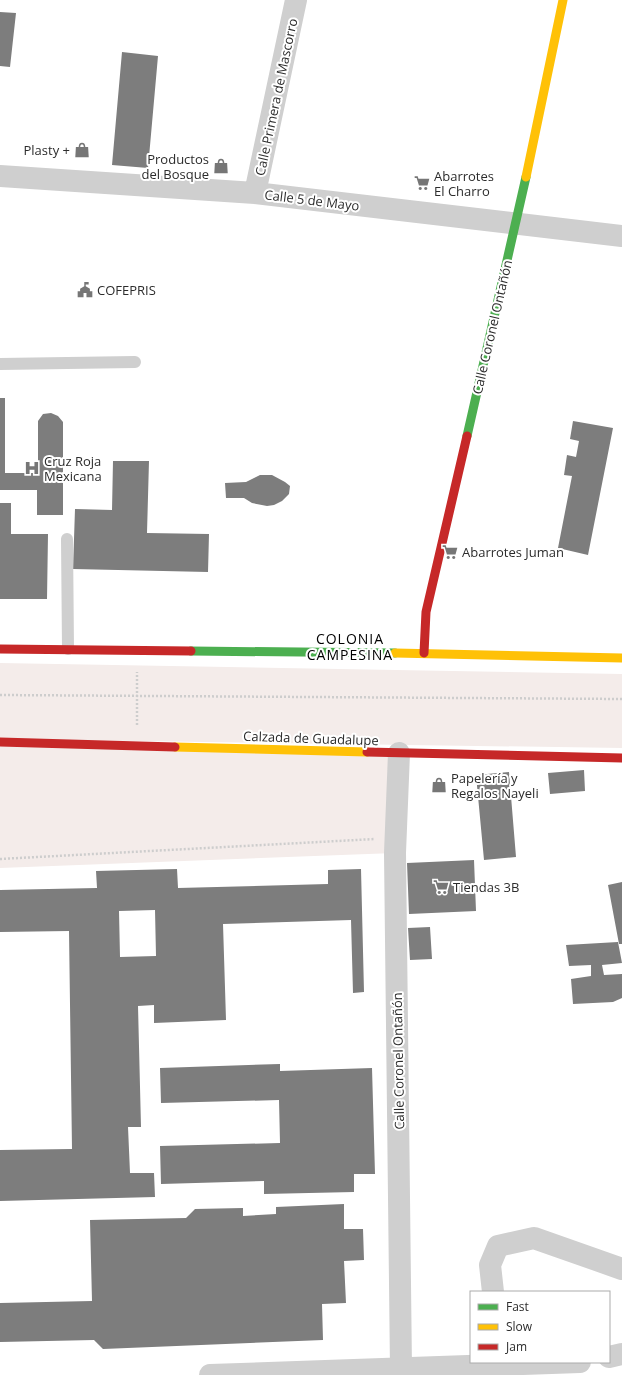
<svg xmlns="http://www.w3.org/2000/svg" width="622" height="1375" font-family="'Open Sans',sans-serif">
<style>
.green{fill:#f4ecea}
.building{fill:#7d7d7d;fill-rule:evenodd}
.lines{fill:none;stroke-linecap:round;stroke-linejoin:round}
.path{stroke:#cdcdcd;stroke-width:2.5;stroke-dasharray:2 2;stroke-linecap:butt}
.lane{stroke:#cfcfcf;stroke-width:12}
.street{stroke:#cfcfcf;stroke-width:22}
.fast{stroke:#4caf50;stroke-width:9}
.slow{stroke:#ffc107;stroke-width:9}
.jam{stroke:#c62828;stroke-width:9}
.labels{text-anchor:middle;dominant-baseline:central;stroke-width:4;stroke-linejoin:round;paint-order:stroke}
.street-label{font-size:13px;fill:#2c2c2c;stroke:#fff}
.poi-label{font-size:13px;fill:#2c2c2c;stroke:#fff;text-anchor:start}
.neighbourhood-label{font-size:14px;letter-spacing:1px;fill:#000;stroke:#fff}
</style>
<rect width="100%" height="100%" fill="#fff"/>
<path class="green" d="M0,663L622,674V748L0,739Z
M0,742L399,753L395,853L0,868Z"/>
<path class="building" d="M0,12L16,13L10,67L0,66Z
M122,52L158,56L148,168L112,165Z
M0,398H5V473H38V421L43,414L51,413L58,416L63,422V515H37V490H0Z
M573,421L613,428L588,555L558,548L572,476L564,475L567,455L576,457L579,441L570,439Z
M113,461H149L147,533L209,534L208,572L73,569L75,509L112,510Z
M260,475H272L285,482L290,486L289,494L282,501L274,505L267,506L252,503L244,498H226L225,483L246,482Z
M0,503H11V534H48L47,599H0Z
M584,770L585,791L550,794L548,773Z
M509,772L516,857L484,860L476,775Z
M474,860L476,911L409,914L407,863Z
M177,869L178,888L328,884V870L361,869L364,992L353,993L351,920L223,924L226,1020L154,1023V1005L138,1006L141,1127H128L130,1173H154L155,1197L0,1201V1150L72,1149L69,931L0,932V890L97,888L96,871ZM155,910L156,956L120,957L119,911Z
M622,882V944H619L608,885Z
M430,927L432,959L410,960L408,928Z
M618,942L622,963L602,965L604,975L622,974V998L613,1002L573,1004L571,979L591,976V965L569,966L566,945Z
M280,1064V1071L372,1068L375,1174H354V1192L264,1194V1181L161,1184L160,1146L280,1143L279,1100L161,1103L160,1068Z
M344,1204V1229H363L364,1260L344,1261L346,1303L322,1304L323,1340L103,1349L94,1340L0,1342V1303L92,1301L90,1220L186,1218L195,1209L243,1208V1216L276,1214V1207Z"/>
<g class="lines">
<path class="path" d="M0,695L622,699
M137,725V672
M0,859L375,839"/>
<path class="lane" d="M0,364L135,362
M67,539L68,649"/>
<path class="street" d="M0,176L255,193L622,236
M255,193L296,0
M399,753L395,853L401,1369
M493,1292L490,1265L498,1246L534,1238L622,1269
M609,1357L622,1354
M210,1375L580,1362"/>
<path class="fast" d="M467,436L526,177
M191,651L395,653"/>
<path class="slow" d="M526,177L563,0
M395,653L622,658
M175,747L367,752"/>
<path class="jam" d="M0,649L191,651
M424,653L426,612L467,436
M0,742L175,747
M367,752L622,758"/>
</g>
<defs>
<symbol id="shop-bare" viewBox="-9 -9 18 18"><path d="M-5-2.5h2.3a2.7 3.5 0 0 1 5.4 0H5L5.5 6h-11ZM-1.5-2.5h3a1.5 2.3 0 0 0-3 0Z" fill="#767676" stroke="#fff" stroke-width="2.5" paint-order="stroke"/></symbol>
<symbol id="supermarket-bare" viewBox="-9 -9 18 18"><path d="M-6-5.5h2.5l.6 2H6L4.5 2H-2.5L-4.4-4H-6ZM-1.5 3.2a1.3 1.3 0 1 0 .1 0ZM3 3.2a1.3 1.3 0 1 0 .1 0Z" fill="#767676" stroke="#fff" stroke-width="2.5" paint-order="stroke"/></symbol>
<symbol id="civic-bare" viewBox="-9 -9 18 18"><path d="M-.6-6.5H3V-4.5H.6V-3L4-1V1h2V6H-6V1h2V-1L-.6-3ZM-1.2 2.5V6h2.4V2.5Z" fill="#767676" stroke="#fff" stroke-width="2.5" paint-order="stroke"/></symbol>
<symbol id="hospital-bare" viewBox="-9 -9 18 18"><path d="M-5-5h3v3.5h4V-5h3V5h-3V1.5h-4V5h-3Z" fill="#767676" stroke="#fff" stroke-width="2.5" paint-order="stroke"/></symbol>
</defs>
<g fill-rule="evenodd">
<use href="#shop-bare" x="71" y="139" width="22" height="22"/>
<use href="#shop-bare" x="210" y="155" width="22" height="22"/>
<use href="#supermarket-bare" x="411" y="172" width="22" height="22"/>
<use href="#civic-bare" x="74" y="279" width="22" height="22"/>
<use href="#hospital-bare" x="21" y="457" width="22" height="22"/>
<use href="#supermarket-bare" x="439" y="541" width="22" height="22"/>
<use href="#shop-bare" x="428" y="774" width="22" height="22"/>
<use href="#supermarket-bare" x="430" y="876" width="22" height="22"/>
</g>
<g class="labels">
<g class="street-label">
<text transform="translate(276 97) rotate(-78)">Calle Primera de Mascorro</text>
<text transform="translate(312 200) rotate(7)">Calle 5 de Mayo</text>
<text transform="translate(492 327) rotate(-77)">Calle Coronel Ontañón</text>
<text transform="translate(311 738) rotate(2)">Calzada de Guadalupe</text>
<text transform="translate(398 1061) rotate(-91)">Calle Coronel Ontañón</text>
</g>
<g class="poi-label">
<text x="70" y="150" text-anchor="end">Plasty +</text>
<text x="209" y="159" text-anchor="end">Productos<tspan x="209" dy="15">del Bosque</tspan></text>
<text x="434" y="176">Abarrotes<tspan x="434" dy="15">El Charro</tspan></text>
<text x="97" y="290">COFEPRIS</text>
<text x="44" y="461">Cruz Roja<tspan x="44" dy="15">Mexicana</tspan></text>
<text x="462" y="552">Abarrotes Juman</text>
<text x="451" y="778">Papelería y<tspan x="451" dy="15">Regalos Nayeli</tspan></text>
<text x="453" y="887">Tiendas 3B</text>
</g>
<g class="neighbourhood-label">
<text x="350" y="638">COLONIA<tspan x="350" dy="16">CAMPESINA</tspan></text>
</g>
</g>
<rect x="470" y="1291" width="140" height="72" fill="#ffffff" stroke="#ababab"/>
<rect x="478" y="1304" width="20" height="6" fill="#4caf50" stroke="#ababab"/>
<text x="506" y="1311" font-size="12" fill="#2c2c2c">Fast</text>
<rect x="478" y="1324" width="20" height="6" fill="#ffc107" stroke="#ababab"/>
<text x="506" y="1331" font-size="12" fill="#2c2c2c">Slow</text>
<rect x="478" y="1344" width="20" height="6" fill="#c62828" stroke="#ababab"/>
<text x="506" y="1351" font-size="12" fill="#2c2c2c">Jam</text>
</svg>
